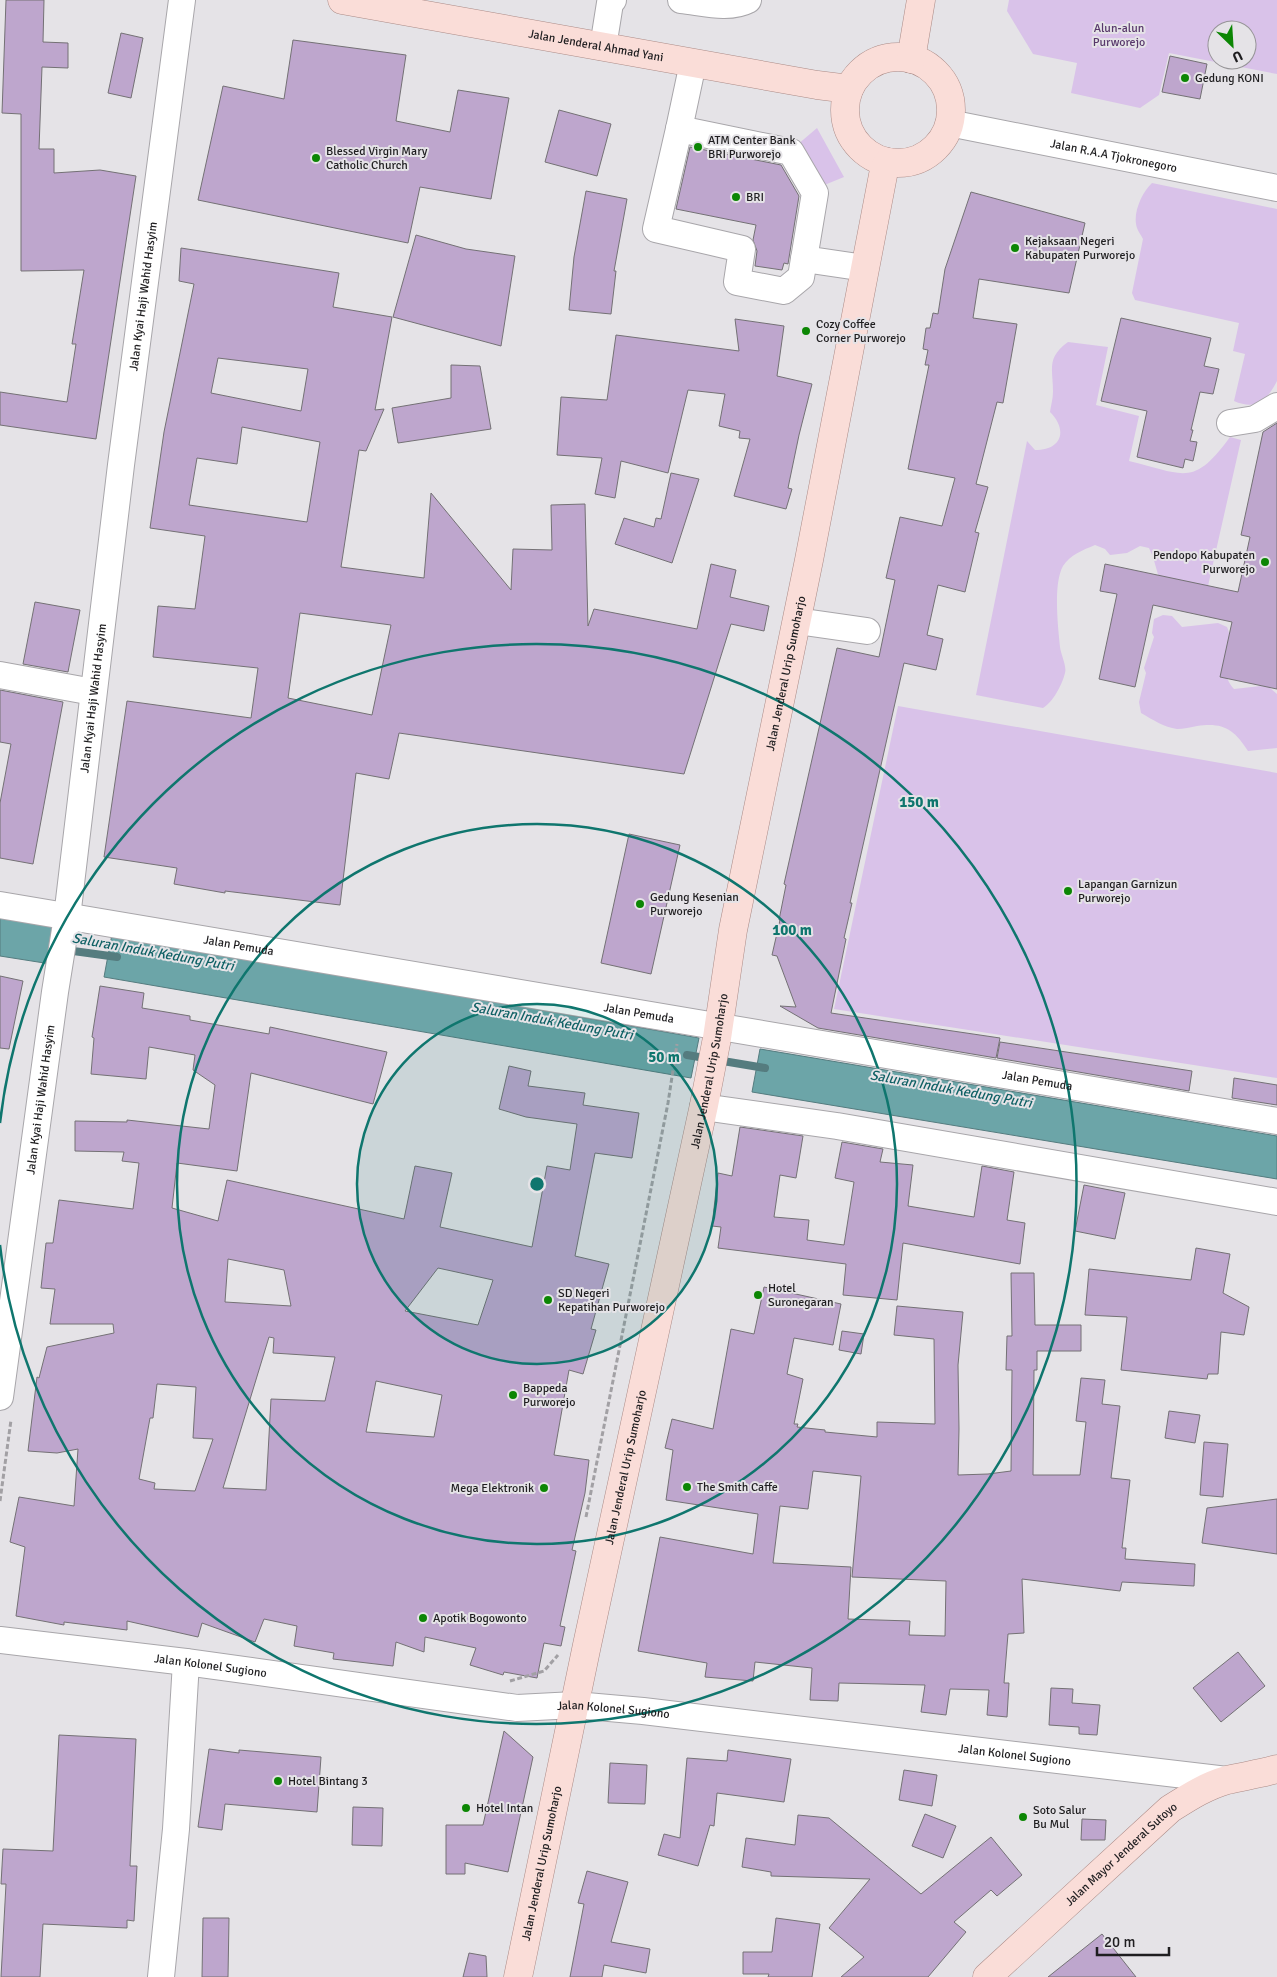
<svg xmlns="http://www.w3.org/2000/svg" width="1277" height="1977" font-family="Signika,sans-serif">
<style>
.green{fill:#d9c2e9;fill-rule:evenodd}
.water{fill:#6ca5a8;stroke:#557c7f}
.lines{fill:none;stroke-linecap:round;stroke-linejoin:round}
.stream{stroke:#557c7f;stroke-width:8}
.building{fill:#bea6cd;stroke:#747175;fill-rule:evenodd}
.minor-casing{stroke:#a8a6aa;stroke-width:28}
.major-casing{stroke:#ab8b87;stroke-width:29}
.path{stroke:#a2a0a4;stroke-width:3;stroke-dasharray:5 2.5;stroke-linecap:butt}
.minor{stroke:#fff;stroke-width:26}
.major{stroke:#faddd8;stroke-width:28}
.ring{fill:none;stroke:#0f766e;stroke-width:2.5}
.poi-dot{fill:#0c8604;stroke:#e5e3e7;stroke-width:2}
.labels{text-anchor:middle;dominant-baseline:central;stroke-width:4;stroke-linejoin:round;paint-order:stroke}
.park-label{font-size:12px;fill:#58386b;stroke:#e5e3e7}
.street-label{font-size:12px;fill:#1f1e20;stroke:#e5e3e7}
.poi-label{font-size:12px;fill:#1f1e20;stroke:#e5e3e7;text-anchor:start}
.water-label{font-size:14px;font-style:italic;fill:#106165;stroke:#e5e3e7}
.centre{fill:#0f766e;stroke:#e5e3e7;stroke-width:2.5}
.ring-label{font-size:15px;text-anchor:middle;font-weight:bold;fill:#0f766e;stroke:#e5e3e7;stroke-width:4;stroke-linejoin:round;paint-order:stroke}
</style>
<rect width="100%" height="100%" fill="#e5e3e7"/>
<path class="green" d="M1009,0H1277V74L1169,53L1159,95L1140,108L1071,93L1077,63L1033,54L1007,11ZM1217,30H1247V60H1217Z
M817,128L844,177L817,188L790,151Z
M1152,183L1277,209V381C1267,400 1257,411 1234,401L1245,354L1233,351L1239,323L1135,300L1132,293L1143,239C1141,235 1138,231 1137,228C1132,214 1142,192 1152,183Z
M1068,342L1108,347L1096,405L1139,416L1129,461C1184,474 1193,488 1230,437L1241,440L1208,586L1159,578L1153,557L1149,548L1140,546L1127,553L1110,555L1105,549L1095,545C1083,550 1070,555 1063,566C1053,584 1058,627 1060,647C1061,655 1067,666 1065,673C1062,685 1053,702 1043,708L976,695L1027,441L1035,450C1062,450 1068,430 1050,412C1051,405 1053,398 1053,392C1053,369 1046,358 1068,342Z
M1163,615L1172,616L1182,627L1218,623L1227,627C1237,649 1215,669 1234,689L1261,686L1269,687L1277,694V748L1248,751C1234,729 1223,722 1197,726C1191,727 1183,729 1177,729C1164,727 1153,720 1141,713L1139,702L1146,673L1144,668L1154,637L1152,633L1154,619Z
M898,706L1277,773V1078L834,1009Z"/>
<path class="water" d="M0,914L64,924L57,965L0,956Z
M112,934L699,1038L691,1078L104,977Z
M760,1049L1277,1136V1179L752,1092Z"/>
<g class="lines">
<path class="stream" d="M66,950L117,957
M687,1055L765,1068"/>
</g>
<path class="building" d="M6,0H44L43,42L68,43V68L42,67L39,149H54V173L100,170L136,176L96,439L0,425V392L67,402L76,344H72L84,270L21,271V114L2,113Z
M121,33L143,38L131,98L108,93Z
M293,40L406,55L396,121L450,132L458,90L509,98L491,199L420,187L408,243L198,200L223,86L284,99Z
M1170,56L1207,64L1200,99L1162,92Z
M559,110L611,124L597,176L545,162Z
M690,147L781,165L799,196L788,264L784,263L782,270L755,266L757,251L753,240L756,225L676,209Z
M586,191L627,199L614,271H616L611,314L569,310L574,257Z
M971,192L1085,223L1069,293L979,279L973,318L1017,324L1003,403L997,402L976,484L988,487L975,532L979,533L965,592L938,585L927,635L943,639L936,670L904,663L850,903H852L844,938L846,939L831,1013L1000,1038L996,1058L818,1028L780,1006L796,1007L777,956L772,955L780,920H779L786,885L784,884L837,648L879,657L895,580L886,578L900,517L942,526L955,478L908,469L929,365H925L928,350L923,349L926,328H930L933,313L938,314L945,269Z
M416,235L466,249L515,256L501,346L393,317Z
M181,248L339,273L333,307L392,317L375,410L384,409L366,451L359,450L341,567L424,578L431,493L511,590L513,549L552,550L551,505L585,504L588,626L594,609L697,629L711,564L736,570L730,597L769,606L764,631L731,624L684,774L399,733L389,779L356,773L340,905L225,891V893L174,884L177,868L104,857L127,701L251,718L258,668L153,657L158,606L195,609L205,536L150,528L164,432L194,284L179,281ZM218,358L308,369L301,411L211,393ZM242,427L320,442L307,522L189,505L197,458L237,464ZM300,613L391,625L372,715L288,698Z
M1121,318L1211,338L1204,366L1219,369L1213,394L1200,392L1191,430H1193L1190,441L1197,442L1195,452L1193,461L1185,459L1183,468L1137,457L1147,411L1101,401Z
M735,319L784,326L777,376L812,384L799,435L788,488L792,489L786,509L734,496L750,439L739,438L740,431L719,426L725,394L688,390L668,473L621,461L615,498L595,494L602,458L557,455L561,397L607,400L616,335L739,351Z
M451,365L480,366L491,429L398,443L392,408L451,398Z
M1277,423V689L1220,677L1232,622L1153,605L1135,687L1099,679L1117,594L1100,591L1105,564L1238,592L1250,537L1241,535L1263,432Z
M671,473L699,479L672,563L615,544L624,518L654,527L656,518L661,519Z
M35,602L80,610L68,672L23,664Z
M0,690L63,702L33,864L0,858V803L11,744L0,742Z
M629,834L680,845L651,974L601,963Z
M0,976L23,981L9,1049L0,1048Z
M100,986L144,993L142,1008L190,1016V1020L269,1034L270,1027L387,1052L373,1104L251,1073L237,1171L177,1163L172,1208L218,1221L227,1180L404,1219L415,1166L452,1173L440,1227L532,1247L547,1166L570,1170L577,1124L526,1117L499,1109L509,1066L531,1071L528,1086L585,1093L583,1105L639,1113L632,1158L595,1153L575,1256L609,1264L591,1329L596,1330L583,1374L569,1370L554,1455L589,1460L585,1493L572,1550L576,1551L560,1626L565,1627L561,1646L544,1643L537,1678L504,1672L503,1675L470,1665L476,1648L425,1637L424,1652L396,1642L393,1666L333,1659L334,1653L294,1646L297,1626L264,1619L255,1642L202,1623L198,1637L127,1621V1630L64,1622V1625L16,1616L25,1547L10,1542L19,1497L74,1506L78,1449L57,1453L28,1451L37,1377L39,1378L47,1347L114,1333L113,1324H50L55,1289L41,1288L46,1243H53L59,1200L133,1209L139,1163L122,1161L124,1152L75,1151V1121L127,1122V1120L209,1129L215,1085L193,1070L195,1055L149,1047L146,1079L91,1074L94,1038L92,1037ZM228,1259L284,1270L291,1306L225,1302ZM438,1268L493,1280L478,1325L405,1311ZM269,1337L274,1338L273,1353L335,1357L325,1401L271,1399L266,1490L223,1488ZM376,1381L442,1395L434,1437L366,1432ZM157,1384L196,1387L193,1438L213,1439L195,1491L154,1489L155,1483L139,1479L150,1418H153Z
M1000,1042L1192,1071L1189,1091L997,1058Z
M1234,1078L1277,1085V1105L1232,1098Z
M740,1127L803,1136L796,1178L780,1175L774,1217L809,1220L807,1240L844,1245L854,1182L835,1178L842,1142L883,1149L880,1162L913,1165L908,1206L974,1217L982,1166L1014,1172L1007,1220L1025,1223L1020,1264L903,1243L897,1300L843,1295L846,1264L718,1248L721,1227L712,1226L718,1173L732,1176Z
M1084,1185L1125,1193L1115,1239L1075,1231Z
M1196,1248L1230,1254L1223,1293L1249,1307L1244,1335L1221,1332L1218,1374H1208L1207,1379L1121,1370L1127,1317L1085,1315L1089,1269L1191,1280Z
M1011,1273H1034L1035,1325H1081V1351H1037V1370H1034L1033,1475H1080L1086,1422L1076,1421L1081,1378L1105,1380L1102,1404L1120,1406L1111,1478L1130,1480L1122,1548H1126L1125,1559L1195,1564L1194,1586L1122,1582L1120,1591L1022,1579L1024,1633L1008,1634L1004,1683H1009L1007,1717L987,1715L989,1690L950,1689L946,1715L921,1712L925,1685L839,1683L838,1701L810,1700L812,1668L755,1662L753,1681L705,1677L707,1663L638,1651L660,1537L753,1554L758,1514L666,1500L673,1450L665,1448L672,1419L713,1429L731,1329L754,1334L764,1287L841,1304L833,1345L794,1338L787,1374L803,1379L794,1424H798L797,1427L825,1430V1432L877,1437V1422L935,1424L934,1339L894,1335L897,1306L963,1312L958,1365L959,1429L958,1475L988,1474L1011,1471L1012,1370H1006L1007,1336H1012ZM813,1471L861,1476L852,1577L946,1581L945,1636L909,1635L910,1621L848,1619L851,1567L773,1563L780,1506L808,1509Z
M842,1331L864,1334L861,1354L839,1350Z
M1169,1411L1200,1415L1195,1443L1165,1438Z
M1204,1442L1228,1444L1223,1497L1200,1495Z
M1277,1499V1554L1202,1543L1207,1508Z
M1238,1652L1265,1686L1221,1722L1193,1688Z
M1051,1688L1073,1689L1072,1703L1100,1705L1097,1735L1079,1734V1727L1049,1725Z
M504,1731L533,1757L508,1872L465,1863V1874H446V1825H483Z
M59,1735L136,1739L130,1866H137L134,1921L127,1920V1928L43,1924L40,1977H1L6,1884H1L3,1849L53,1851Z
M209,1749L239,1753V1750L321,1757L317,1812L225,1804L222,1830L198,1827Z
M728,1750L791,1759L784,1802L717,1793L714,1826L710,1825L698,1866L658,1855L664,1834L680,1838L687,1758L727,1761Z
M610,1763L647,1765L645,1804L608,1803Z
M904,1770L937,1775L932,1806L899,1800Z
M353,1807L383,1808L382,1846L352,1845Z
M925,1814L956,1826L943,1858L912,1846Z
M798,1815L829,1818L921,1894L991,1837L1022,1875L997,1896L991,1890L954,1922L966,1932L928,1977H841L864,1957L829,1928L870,1879L771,1876V1872L742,1867L746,1838L795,1845Z
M1082,1819L1106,1820L1105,1840H1081Z
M587,1871L628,1882L611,1942L650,1949L646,1973L604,1965L602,1977H570L584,1904L578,1903Z
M203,1918H229L228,1977H202Z
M776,1918L820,1924L812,1977H768L769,1974H743V1952H772Z
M1102,1934L1136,1977H1048Z
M469,1953L486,1956L487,1977H463Z"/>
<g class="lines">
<defs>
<g id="minor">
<path d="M681,0C702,2 729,10 748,0"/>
<path d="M603,47L610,3L613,0"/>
<path d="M693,63L679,129L791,152L815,193L804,259L865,268"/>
<path id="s1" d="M949,123L1277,188"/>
<path d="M679,129L656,229L742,249L737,282L784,291L801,277L804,259"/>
<path d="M1230,423L1255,419L1277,406"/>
<path d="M797,621L867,631"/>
<path d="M0,675L93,692"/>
<path id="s2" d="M0,905L1277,1121"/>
<path d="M703,1107L837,1126L1277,1202"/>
<path id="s3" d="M0,1397L55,992L67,917L121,465L182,0"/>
<path id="s4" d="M0,1640L186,1662L517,1708L575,1705L643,1711L1227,1780"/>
<path d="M161,1977L176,1829L186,1662"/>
</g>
<g id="major">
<path id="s5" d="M342,0L817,85L849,89"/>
<circle cx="898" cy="110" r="53"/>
<path d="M911,59L921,0"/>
<path id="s6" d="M518,1977L587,1645L704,1105L717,1038L733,930L809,560L884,170L888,162"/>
<path id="s7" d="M987,1977L1170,1809C1189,1797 1206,1786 1227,1780C1244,1776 1260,1774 1277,1769"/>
</g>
</defs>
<use href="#minor" class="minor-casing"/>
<use href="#major" class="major-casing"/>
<path class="path" d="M0,1501L11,1420
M586,1517L668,1103L677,1044
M510,1681L544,1671L558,1655"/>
<use href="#minor" class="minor"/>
<use href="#major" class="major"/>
</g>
<circle cx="537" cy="1184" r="180" fill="#0f766e" fill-opacity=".12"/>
<g class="ring">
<circle cx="537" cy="1184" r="180"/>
<circle cx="537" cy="1184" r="360"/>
<path d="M0 1123A540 540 0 1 1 0 1245"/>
</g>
<g class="poi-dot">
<circle cx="1185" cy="78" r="5"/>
<circle cx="698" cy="147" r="5"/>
<circle cx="316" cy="158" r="5"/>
<circle cx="736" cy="197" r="5"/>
<circle cx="1015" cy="248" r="5"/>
<circle cx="806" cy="331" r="5"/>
<circle cx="1265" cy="562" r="5"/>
<circle cx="1068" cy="891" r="5"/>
<circle cx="640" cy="904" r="5"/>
<circle cx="758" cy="1295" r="5"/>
<circle cx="548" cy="1300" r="5"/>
<circle cx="513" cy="1395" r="5"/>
<circle cx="687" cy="1487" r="5"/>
<circle cx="544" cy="1488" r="5"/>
<circle cx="423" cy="1618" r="5"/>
<circle cx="278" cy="1781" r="5"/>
<circle cx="466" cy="1808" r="5"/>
<circle cx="1023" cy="1817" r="5"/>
</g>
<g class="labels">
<g class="park-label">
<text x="1119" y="28">Alun-alun<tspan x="1119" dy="14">Purworejo</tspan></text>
</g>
<g class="street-label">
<text stroke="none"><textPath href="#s5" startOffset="258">Jalan Jenderal Ahmad Yani</textPath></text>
<text stroke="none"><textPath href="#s1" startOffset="168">Jalan R.A.A Tjokronegoro</textPath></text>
<text stroke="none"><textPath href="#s3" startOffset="1110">Jalan Kyai Haji Wahid Hasyim</textPath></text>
<text stroke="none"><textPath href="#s6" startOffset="1331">Jalan Jenderal Urip Sumoharjo</textPath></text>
<text stroke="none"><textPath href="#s3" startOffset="705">Jalan Kyai Haji Wahid Hasyim</textPath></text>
<text stroke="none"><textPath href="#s2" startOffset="242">Jalan Pemuda</textPath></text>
<text stroke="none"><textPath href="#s2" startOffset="648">Jalan Pemuda</textPath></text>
<text stroke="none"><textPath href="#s6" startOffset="926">Jalan Jenderal Urip Sumoharjo</textPath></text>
<text stroke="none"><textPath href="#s2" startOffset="1052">Jalan Pemuda</textPath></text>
<text stroke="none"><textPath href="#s3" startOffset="300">Jalan Kyai Haji Wahid Hasyim</textPath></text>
<text stroke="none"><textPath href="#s6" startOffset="521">Jalan Jenderal Urip Sumoharjo</textPath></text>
<text stroke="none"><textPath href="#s4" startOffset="212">Jalan Kolonel Sugiono</textPath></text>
<text stroke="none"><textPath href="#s4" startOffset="618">Jalan Kolonel Sugiono</textPath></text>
<text stroke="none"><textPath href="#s4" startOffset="1022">Jalan Kolonel Sugiono</textPath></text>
<text stroke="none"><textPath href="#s7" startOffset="182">Jalan Mayor Jenderal Sutoyo</textPath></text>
<text stroke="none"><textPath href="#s6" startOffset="116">Jalan Jenderal Urip Sumoharjo</textPath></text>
</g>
<g class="poi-label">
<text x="1195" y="78">Gedung KONI</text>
<text x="708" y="140">ATM Center Bank<tspan x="708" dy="14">BRI Purworejo</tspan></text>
<text x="326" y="151">Blessed Virgin Mary<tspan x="326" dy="14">Catholic Church</tspan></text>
<text x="746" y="197">BRI</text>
<text x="1025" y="241">Kejaksaan Negeri<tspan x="1025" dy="14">Kabupaten Purworejo</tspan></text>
<text x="816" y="324">Cozy Coffee<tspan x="816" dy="14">Corner Purworejo</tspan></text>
<text x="1255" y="555" text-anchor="end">Pendopo Kabupaten<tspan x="1255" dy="14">Purworejo</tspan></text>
<text x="1078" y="884">Lapangan Garnizun<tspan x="1078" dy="14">Purworejo</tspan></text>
<text x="650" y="897">Gedung Kesenian<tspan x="650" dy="14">Purworejo</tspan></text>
<text x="768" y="1288">Hotel<tspan x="768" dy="14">Suronegaran</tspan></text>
<text x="558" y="1293">SD Negeri<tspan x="558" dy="14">Kepatihan Purworejo</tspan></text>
<text x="523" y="1388">Bappeda<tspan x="523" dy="14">Purworejo</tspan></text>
<text x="697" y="1487">The Smith Caffe</text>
<text x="534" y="1488" text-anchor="end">Mega Elektronik</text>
<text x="433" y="1618">Apotik Bogowonto</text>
<text x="288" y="1781">Hotel Bintang 3</text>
<text x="476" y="1808">Hotel Intan</text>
<text x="1033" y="1810">Soto Salur<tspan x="1033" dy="14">Bu Mul</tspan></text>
</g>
<g class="water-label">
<text transform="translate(153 952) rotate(10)">Saluran Induk Kedung Putri</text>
<text transform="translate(552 1021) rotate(10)">Saluran Induk Kedung Putri</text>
<text transform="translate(951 1089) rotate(10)">Saluran Induk Kedung Putri</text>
</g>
</g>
<circle cx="537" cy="1184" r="8" class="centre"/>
<g class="ring-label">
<text x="919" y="807">150 m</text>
<text x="792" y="935">100 m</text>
<text x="664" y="1062">50 m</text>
</g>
<g transform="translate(1232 45) rotate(155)"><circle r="24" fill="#e5e3e7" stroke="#969497"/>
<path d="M0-4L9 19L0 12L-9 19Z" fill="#0c8604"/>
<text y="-8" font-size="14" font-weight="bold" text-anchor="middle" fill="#1f1e20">U</text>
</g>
<path d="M1097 1947v8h72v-8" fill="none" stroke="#1f1e20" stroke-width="2.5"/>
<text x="1104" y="1947" font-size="15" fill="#1f1e20" stroke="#e5e3e7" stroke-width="4" paint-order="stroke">20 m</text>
</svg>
